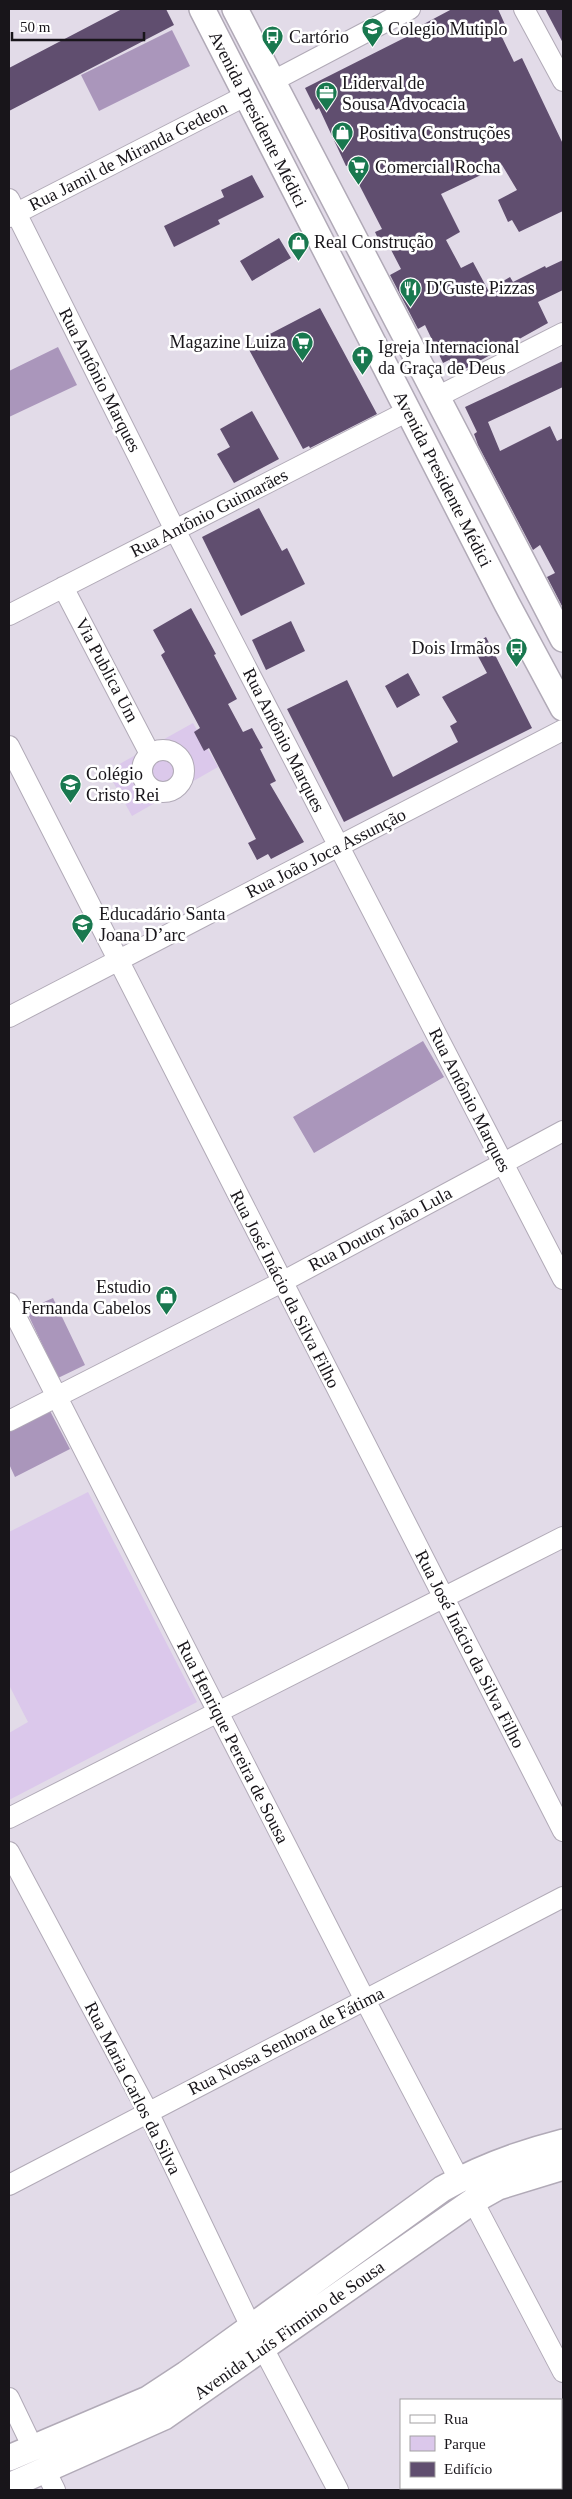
<svg xmlns="http://www.w3.org/2000/svg" width="572" height="2499" font-family="'Times New Roman',serif">
<style>
.green{fill:#dbc8eb}
.forest{fill:#aa96bb}
.building{fill:#604e6f}
.lines{fill:none;stroke-linecap:round;stroke-linejoin:round}
.minor-casing{stroke:#b1aab7;stroke-width:22}
.major-casing{stroke:#b1aab7;stroke-width:28}
.minor{stroke:#fff;stroke-width:20}
.major{stroke:#fff;stroke-width:25}
.labels{text-anchor:middle;dominant-baseline:central;stroke-width:5;stroke-linejoin:round;paint-order:stroke}
.poi-label{font-size:18px;fill:#18151a;stroke:#fff;text-anchor:start}
.street-label{font-size:18px;fill:#18151a;stroke:#fff}
</style>
<rect width="100%" height="100%" fill="#e2dbe8"/>
<path class="green" d="M193,723L218,767L132,816L107,771Z
M88,1492L197,1702L9,1800V1733L28,1722L9,1685V1532Z"/>
<path class="forest" d="M172,30L190,66L99,111L81,75Z
M58,347L77,385L9,417V371Z
M423,1041L444,1077L314,1153L293,1117Z
M53,1298L85,1365L58,1378L26,1310Z
M49,1409L70,1449L15,1477L9,1464V1430Z"/>
<path class="building" d="M122,9H166L174,25L9,111V68Z
M452,9H498L507,29L500,33L514,62L522,58L563,144V211L519,232L512,220L508,222L498,200L517,190L502,165L441,194L460,232L446,240L461,268L473,262L488,290L510,277L513,282L545,266L546,268L563,260V290L538,302L548,323L456,374L449,360L443,363L425,325L418,329L390,275L401,269L388,244L382,247L375,232L382,229L349,165L346,166L319,108L316,110L305,88L422,29L420,26Z
M545,9H563V43Z
M252,175L264,197L218,220L220,224L174,247L164,226L224,197L221,190Z
M279,238L291,258L252,281L240,261Z
M320,308L377,414L310,448L309,446L303,449L247,346Z
M563,361V387L488,422L500,451L550,426L557,441L563,438V608L547,577L555,573L540,545L533,550L478,445L474,434L477,432L465,407Z
M252,411L279,459L234,483L217,454L230,447L220,429Z
M259,508L282,551L287,548L305,584L241,616L202,537Z
M191,608L216,654L214,655L237,699L228,704L243,732L252,728L263,748L260,749L276,781L270,784L304,842L271,859L268,854L257,860L248,843L256,839L209,748L204,751L194,732L200,728L161,655L165,652L153,630Z
M291,621L305,651L266,670L252,640Z
M486,637L532,728L344,822L287,709L347,680L393,777L458,742L450,726L457,722L442,697L487,673L472,645Z
M408,673L420,695L397,708L385,686Z"/>
<g class="lines">
<defs>
<path id="minor" d="M524,9L563,81
M273,81L410,9
M9,199L175,530L563,1279
M9,217L247,95
M437,397L563,333
M63,587L150,754
M9,615L408,411
M9,746L563,1831
M142 771a21 21 0 1 1 42 0a21 21 0 1 1-42 0Z
M9,1017L563,730
M9,1303L365,2000L459,2179
M9,1421L282,1282L563,1131
M9,1818L563,1537
M9,1852L148,2112L251,2327
M9,2185L563,1897
M473,2201L563,2372
M263,2348L338,2490
M9,2398L33,2448
M45,2470L55,2490"/>
<path id="major" d="M202,9L507,604L563,708
M235,9L563,639
M9,2458L148,2399L186,2374L442,2189C481,2167 520,2153 563,2142
M9,2486L164,2417L473,2201L498,2187L563,2167"/>
</defs>
<use href="#minor" class="minor-casing"/>
<use href="#major" class="major-casing"/>
<use href="#minor" class="minor"/>
<use href="#major" class="major"/>
</g>
<defs>
<symbol id="school-pin" viewBox="-11 -11 22 30"><path d="M0 17L-7.5 6A9.5 9.5 0 1 1 7.5 6Z" fill="#19784f" stroke="#fff"/><path d="M0-5L7-2L0 1L-7-2ZM-4 1L0 2.5L4 1V4Q0 6-4 4Z" fill="#fff"/></symbol>
<symbol id="bus-pin" viewBox="-11 -11 22 30"><path d="M0 17L-7.5 6A9.5 9.5 0 1 1 7.5 6Z" fill="#19784f" stroke="#fff"/><path d="M-5-6H5V4H4V6H2V4H-2V6H-4V4H-5ZM-3.5-4V0h7V-4ZM-3.5 1.2v1.5H-2V1.2ZM2 1.2v1.5H3.5V1.2Z" fill="#fff"/></symbol>
<symbol id="office-pin" viewBox="-11 -11 22 30"><path d="M0 17L-7.5 6A9.5 9.5 0 1 1 7.5 6Z" fill="#19784f" stroke="#fff"/><path d="M-6-3h4V-5.5h4V-3h4V5H-6ZM-1-4.5V-3h2v-1.5ZM-6 0V1H6V0Z" fill="#fff"/></symbol>
<symbol id="shop-pin" viewBox="-11 -11 22 30"><path d="M0 17L-7.5 6A9.5 9.5 0 1 1 7.5 6Z" fill="#19784f" stroke="#fff"/><path d="M-5-2.5h2.3a2.7 3.5 0 0 1 5.4 0H5L5.5 6h-11ZM-1.5-2.5h3a1.5 2.3 0 0 0-3 0Z" fill="#fff"/></symbol>
<symbol id="supermarket-pin" viewBox="-11 -11 22 30"><path d="M0 17L-7.5 6A9.5 9.5 0 1 1 7.5 6Z" fill="#19784f" stroke="#fff"/><path d="M-6-5.5h2.5l.6 2H6L4.5 2H-2.5L-4.4-4H-6ZM-1.5 3.2a1.3 1.3 0 1 0 .1 0ZM3 3.2a1.3 1.3 0 1 0 .1 0Z" fill="#fff"/></symbol>
<symbol id="restaurant-pin" viewBox="-11 -11 22 30"><path d="M0 17L-7.5 6A9.5 9.5 0 1 1 7.5 6Z" fill="#19784f" stroke="#fff"/><path d="M-5-6h1v4h1v-4h1v4h1v-4h1v5L-1.5 .5V6h-2V.5L-5-1ZM5-6V6H3V1.5H1.5Q1.5-4 5-6Z" fill="#fff"/></symbol>
<symbol id="church-pin" viewBox="-11 -11 22 30"><path d="M0 17L-7.5 6A9.5 9.5 0 1 1 7.5 6Z" fill="#19784f" stroke="#fff"/><path d="M-1.2-6h2.4v3.5h3.3v2.4h-3.3V6h-2.4V-.1h-3.3v-2.4h3.3Z" fill="#fff"/></symbol>
</defs>
<g fill-rule="evenodd">
<use href="#school-pin" x="360" y="16" width="25" height="34"/>
<use href="#bus-pin" x="260" y="24" width="25" height="34"/>
<use href="#office-pin" x="314" y="80" width="25" height="34"/>
<use href="#shop-pin" x="330" y="120" width="25" height="34"/>
<use href="#supermarket-pin" x="346" y="154" width="25" height="34"/>
<use href="#shop-pin" x="286" y="230" width="25" height="34"/>
<use href="#restaurant-pin" x="398" y="276" width="25" height="34"/>
<use href="#supermarket-pin" x="290" y="330" width="25" height="34"/>
<use href="#church-pin" x="350" y="344" width="25" height="34"/>
<use href="#bus-pin" x="504" y="636" width="25" height="34"/>
<use href="#school-pin" x="58" y="772" width="25" height="34"/>
<use href="#school-pin" x="70" y="912" width="25" height="34"/>
<use href="#shop-pin" x="154" y="1284" width="25" height="34"/>
</g>
<g class="labels">
<g class="poi-label">
<text x="388" y="29">Colegio Mutiplo</text>
<text x="289" y="37">Cartório</text>
<text x="342" y="83">Liderval de<tspan x="342" dy="21">Sousa Advocacia</tspan></text>
<text x="359" y="133">Positiva Construções</text>
<text x="375" y="167">Comercial Rocha</text>
<text x="314" y="242">Real Construção</text>
<text x="426" y="288">D'Guste Pizzas</text>
<text x="286" y="342" text-anchor="end">Magazine Luiza</text>
<text x="378" y="347">Igreja Internacional<tspan x="378" dy="21">da Graça de Deus</tspan></text>
<text x="500" y="648" text-anchor="end">Dois Irmãos</text>
<text x="86" y="774">Colégio<tspan x="86" dy="21">Cristo Rei</tspan></text>
<text x="99" y="914">Educadário Santa<tspan x="99" dy="21">Joana D’arc</tspan></text>
<text x="151" y="1287" text-anchor="end">Estudio<tspan x="151" dy="21">Fernanda Cabelos</tspan></text>
</g>
<g class="street-label">
<text transform="translate(258 119) rotate(63)">Avenida Presidente Médici</text>
<text transform="translate(128 156) rotate(-27)">Rua Jamil de Miranda Gedeon</text>
<text transform="translate(100 380) rotate(63)">Rua Antônio Marques</text>
<text transform="translate(443 479) rotate(63)">Avenida Presidente Médici</text>
<text transform="translate(209 513) rotate(-27)">Rua Antônio Guimarães</text>
<text transform="translate(107 670) rotate(62)">Via Publica Um</text>
<text transform="translate(284 740) rotate(63)">Rua Antônio Marques</text>
<text transform="translate(326 853) rotate(-27)">Rua João Joca Assunção</text>
<text transform="translate(470 1100) rotate(63)">Rua Antônio Marques</text>
<text transform="translate(380 1229) rotate(-28)">Rua Doutor João Lula</text>
<text transform="translate(285 1289) rotate(63)">Rua José Inácio da Silva Filho</text>
<text transform="translate(470 1649) rotate(63)">Rua José Inácio da Silva Filho</text>
<text transform="translate(233 1742) rotate(63)">Rua Henrique Pereira de Sousa</text>
<text transform="translate(286 2041) rotate(-27)">Rua Nossa Senhora de Fátima</text>
<text transform="translate(133 2088) rotate(63)">Rua Maria Carlos da Silva</text>
<text transform="translate(289 2330) rotate(-35)">Avenida Luís Firmino de Sousa</text>
</g>
</g>
<rect width="572" height="2499" fill="none" stroke="#18151a" stroke-width="20"/>
<rect x="400" y="2399" width="162" height="90" fill="#ffffff" stroke="#a3a1a3"/>
<rect x="410" y="2415" width="25" height="8" fill="#ffffff" stroke="#a3a1a3"/>
<text x="444" y="2424" font-size="15" fill="#18151a">Rua</text>
<rect x="410" y="2436" width="25" height="15" fill="#dbc8eb" stroke="#a3a1a3"/>
<text x="444" y="2449" font-size="15" fill="#18151a">Parque</text>
<rect x="410" y="2462" width="25" height="15" fill="#604e6f" stroke="#a3a1a3"/>
<text x="444" y="2474" font-size="15" fill="#18151a">Edifício</text>
<path d="M12 32v8h132v-8" fill="none" stroke="#18151a" stroke-width="2.5"/>
<text x="20" y="32" font-size="15" fill="#18151a" stroke="#ffffff" stroke-width="4" paint-order="stroke">50 m</text>
</svg>
